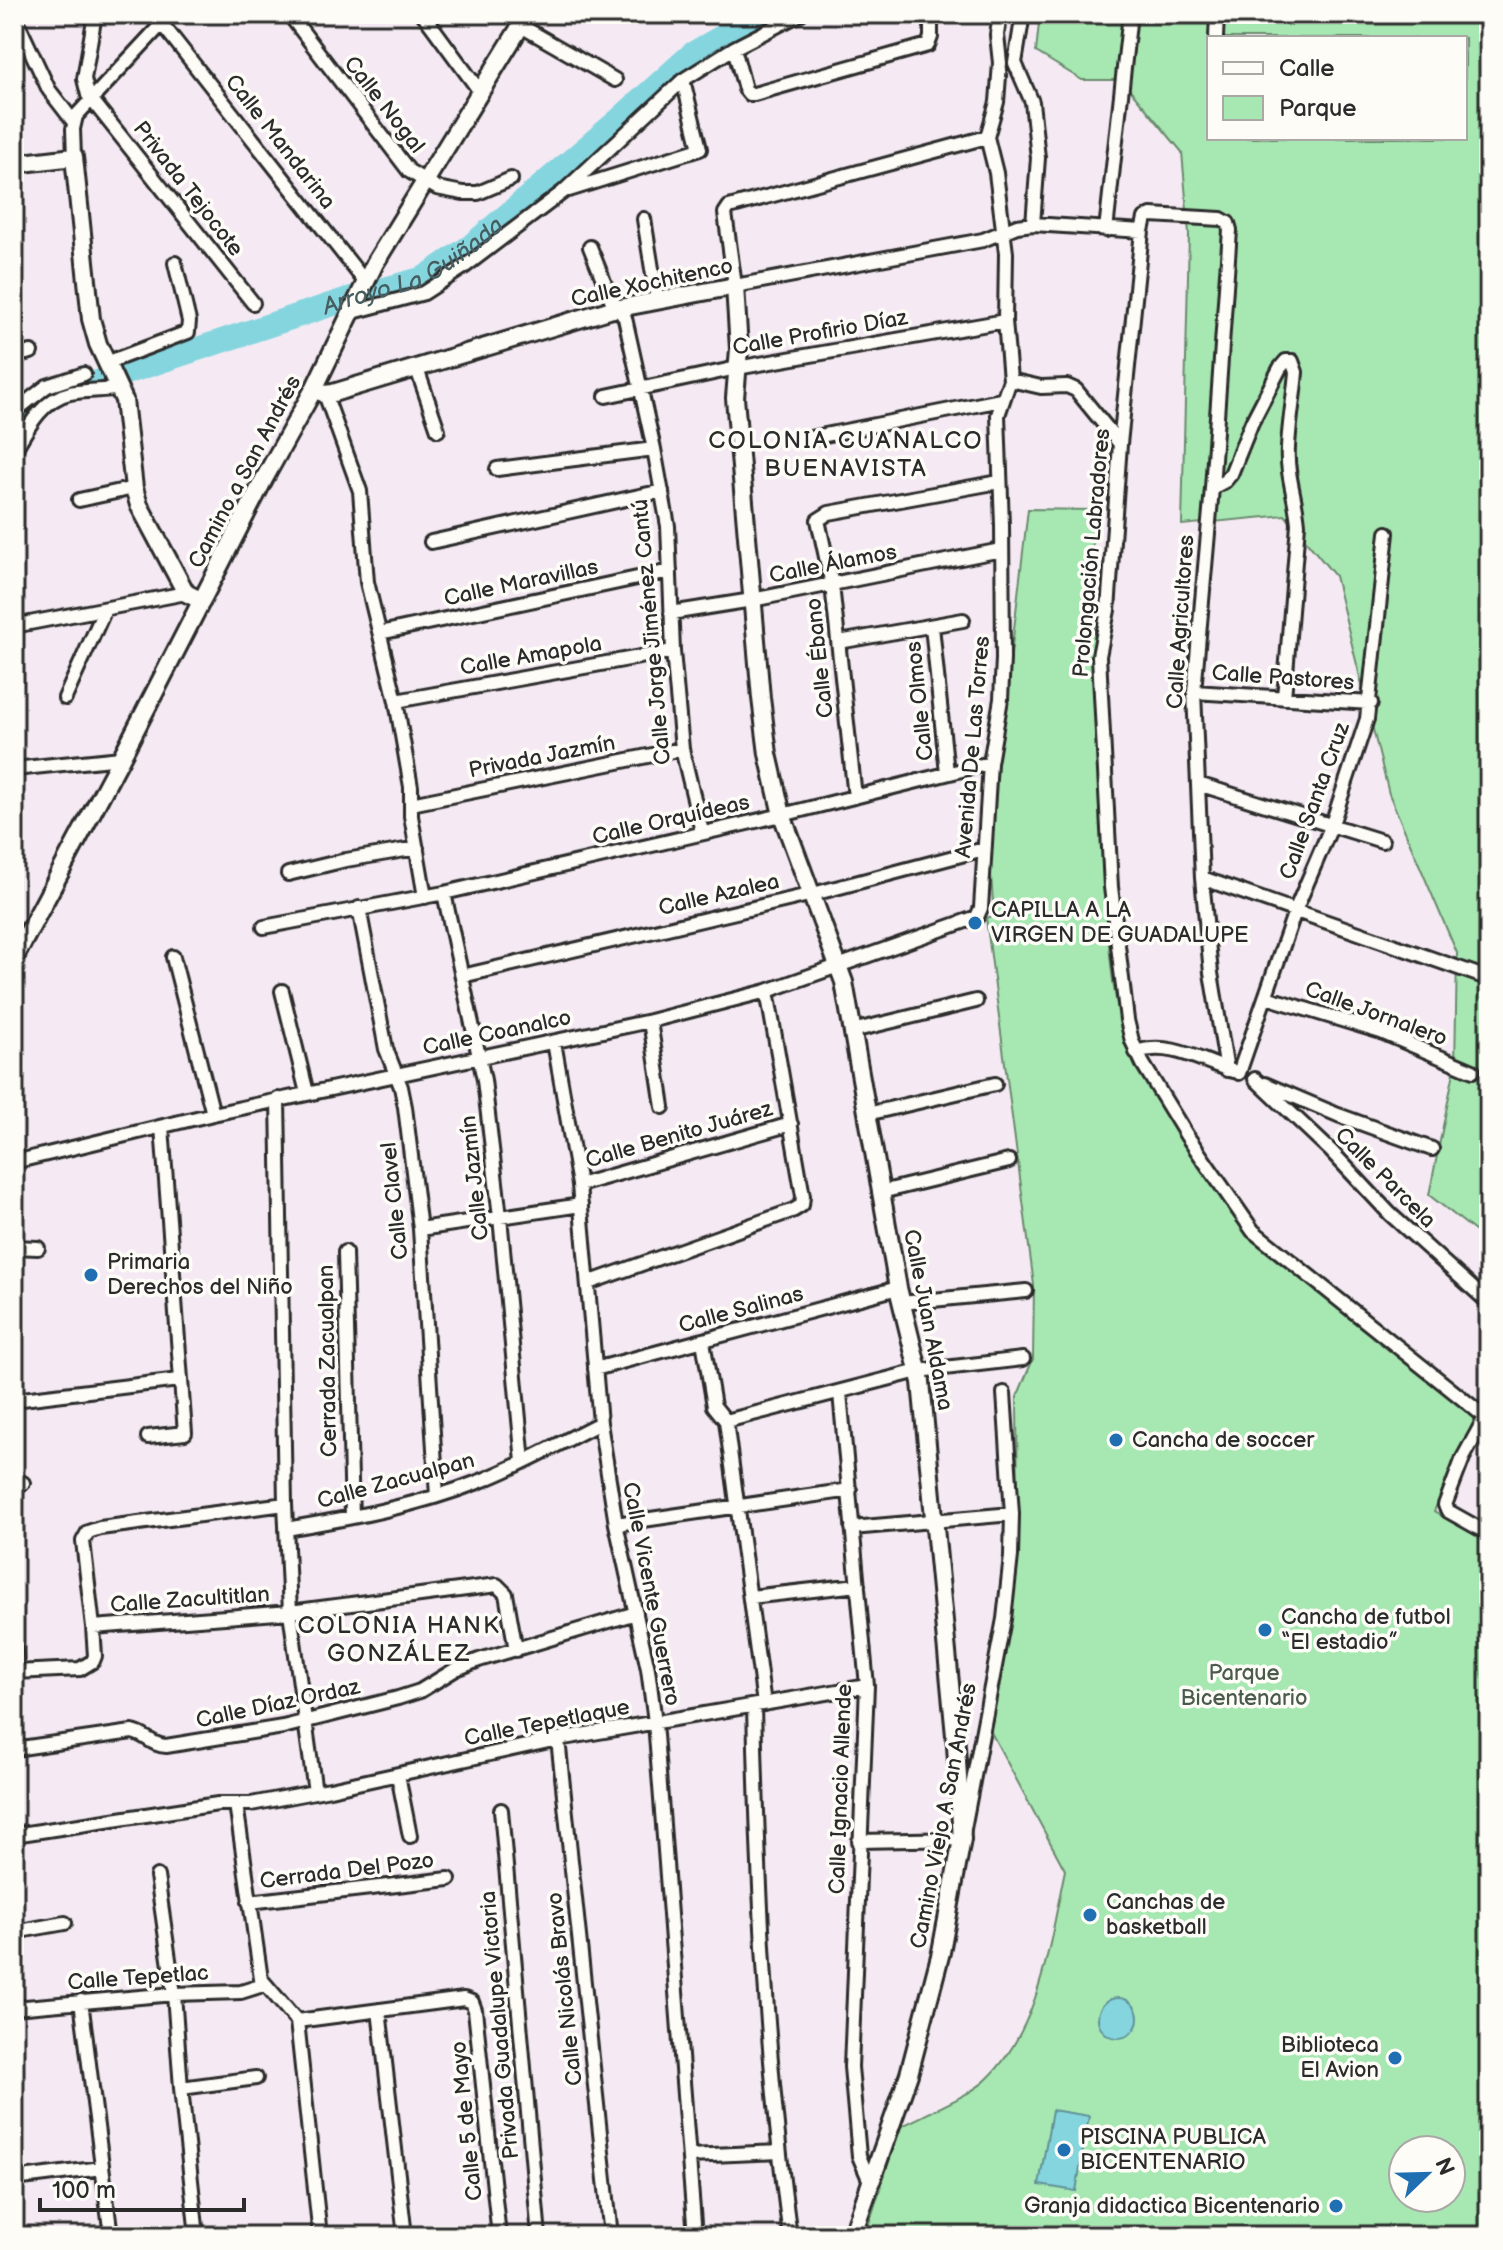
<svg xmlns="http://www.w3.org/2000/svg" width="1503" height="2250" font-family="'Balsamiq Sans',sans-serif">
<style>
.green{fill:#a7e8b2;stroke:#698a6e;stroke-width:2;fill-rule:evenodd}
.water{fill:#85d5df;stroke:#619197;stroke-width:2}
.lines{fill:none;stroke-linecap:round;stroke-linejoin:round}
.river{stroke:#85d5df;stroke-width:24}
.street-casing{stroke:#2b2b2b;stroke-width:18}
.secondary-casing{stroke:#2b2b2b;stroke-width:22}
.street{stroke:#fdfcf7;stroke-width:12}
.secondary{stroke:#fdfcf7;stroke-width:16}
.poi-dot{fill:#1f6fb2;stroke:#fdfcf7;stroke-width:3}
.labels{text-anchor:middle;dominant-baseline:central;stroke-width:7;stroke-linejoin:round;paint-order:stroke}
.street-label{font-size:22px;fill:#2b2b2b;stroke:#fdfcf7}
.poi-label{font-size:22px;fill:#2b2b2b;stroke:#fdfcf7;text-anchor:start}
.park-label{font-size:22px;fill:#4a5a4d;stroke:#fdfcf7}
.water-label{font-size:24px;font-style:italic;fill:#465e61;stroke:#fdfcf7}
.neighbourhood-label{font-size:24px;letter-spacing:2px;fill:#2b2b2b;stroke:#fdfcf7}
</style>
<rect width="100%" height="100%" fill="#f5eaf3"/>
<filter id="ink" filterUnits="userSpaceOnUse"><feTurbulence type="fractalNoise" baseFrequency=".0125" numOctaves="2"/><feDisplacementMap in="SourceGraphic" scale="16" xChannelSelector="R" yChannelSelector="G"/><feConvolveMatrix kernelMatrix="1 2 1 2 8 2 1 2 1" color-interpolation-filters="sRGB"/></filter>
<g filter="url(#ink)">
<path class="green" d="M1040,14H1489V1242L1429,1195L1455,1067L1457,953L1389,794L1335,576L1285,515L1182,525L1189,234L1182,152L1122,80H1082L1036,52ZM1209,38H1465V138H1209Z
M1028,509L1092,510C1094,630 1095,750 1104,869C1108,935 1110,1007 1135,1067L1246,1233L1475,1418L1434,1511L1489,1543V2236H865L900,2127C921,2116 971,2095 986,2080C1040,2029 1050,1940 1065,1870L986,1723L1007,1619L1018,1531L1017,1397L1033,1359L1034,1285L986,918L994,916L989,848L995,765L1009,672ZM1403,2150H1451V2198H1403Z"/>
<path class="water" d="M1098 2018a20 20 0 1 1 40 0a20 20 0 1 1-40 0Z
M1052,2110L1089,2116L1076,2191L1039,2185Z"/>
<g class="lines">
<path class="river" id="s1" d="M14,427L50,393L95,383L348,299L424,278L471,246L620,119L692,54L762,14"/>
<defs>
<path id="street" d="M95,14L84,79L88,95L253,303
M289,14L409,171L437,188L463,193H478L511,179
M423,14L481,93
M1023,14L1015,63L1032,102L1038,158L1033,224
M14,15L49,90L73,121
M162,24L366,283
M521,26L615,80
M1216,38L1217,14
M734,48L745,89L749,94H754L928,45L931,37V14
M987,137L729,207L725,213L735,286L983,240L1017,226L1033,224L1142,231
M74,157L73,129L76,116L171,14
M569,190L700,149L683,80
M644,219L657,300
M1106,230L1130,14
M590,247L611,299L625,318L654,449L668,526L673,651L682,749L702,832
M353,312L424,293L464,267L563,192L683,80L734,48L800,14
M14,356L31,352
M106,363L188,332L189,321L175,263
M417,369L438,430
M1010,380L1041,387L1067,386L1076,390L1120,444
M325,394L360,491L367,582L396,701L411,787V816L425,897
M606,396L737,368L1005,321
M14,412L47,386L84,374
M800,440L1001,400
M14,451C27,429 42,399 70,393C86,390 104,391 120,388
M497,469L654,449
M1212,488L1225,481L1231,474L1252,422L1280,368L1286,361H1292L1296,372C1294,397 1289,423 1288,448C1286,474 1296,498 1298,524L1284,698
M79,500L134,488
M431,542L662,491
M671,613L752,600L1001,550
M14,626L186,593
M932,626L947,773
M380,633L670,571
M839,642L963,620
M1194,692L1371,703
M65,698L105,609
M396,701L673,651
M14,769L121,758
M1198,784L1382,841
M855,797L832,585L818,520L829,513L999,482
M411,804L682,749
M288,874L346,860L417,848
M1202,878L1487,978
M444,893L484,1080L500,1217L523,1462
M359,908L386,1049L401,1087L405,1107L420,1229L437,1496
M264,927L444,893L782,815L990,763
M173,957L213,1114
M462,976L813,894L984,849
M282,991L307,1093
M1266,997L1381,1032L1473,1071
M650,1021L663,1107
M852,1031L976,1001
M554,1042L579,1185L600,1423L616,1524L648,1669L655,1722L695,2236
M1136,1052C1171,1041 1200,1061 1233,1071
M1227,1070L1211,973L1202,878L1194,692L1212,488L1230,230L1228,223L1221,219L1151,215L1145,218L1142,231L1120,444L1108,610L1099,656L1111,887L1127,1020L1132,1041L1143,1064L1187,1136L1253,1231L1489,1420
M1239,1073L1295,911L1331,827L1367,719L1387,533
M1255,1079L1331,1151L1390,1214L1489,1303
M1265,1084L1338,1115L1432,1149
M278,1099L285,1504L290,1612L315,1792
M867,1114L995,1084
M14,1162L213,1114L650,1021L767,991L977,917L981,908L990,763L1001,699L1003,659L1002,525L998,415L1010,380L1005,321L1006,253L996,173L987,137L997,102L1000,63L997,35L1000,14
M579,1185L791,1124
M881,1192L1009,1161
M420,1229L581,1205
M14,1247L38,1248
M345,1252L352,1517
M588,1283L794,1210L802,1205L803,1196L767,991
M901,1303L1026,1291
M703,1341L714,1406L726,1421L764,1704
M595,1369L898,1288
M840,1393L867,1686L851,2067L859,2156L871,2184
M14,1400L179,1380
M1485,1418L1463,1458L1445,1505L1448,1511L1489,1534
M726,1421L918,1371L1023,1359
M148,1437L185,1433L162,1127
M14,1485L23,1483
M616,1524L850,1490
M852,1528L1012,1514
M286,1529C351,1518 417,1506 478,1482C520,1466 560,1443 600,1423
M750,1597L858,1585
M93,1627L290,1612L497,1585L506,1594L516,1650
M14,1642L17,1671
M14,1672L80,1669L93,1661L95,1656L93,1627L83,1541L88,1532L100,1528L285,1504
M754,1706C758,1883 766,2060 790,2236
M558,1739L611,2236
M14,1749L132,1732C146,1734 152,1746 166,1746L283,1727L398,1698L420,1691L456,1669L479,1660L636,1613
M398,1775L410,1836
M236,1804L261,1979L297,2021L320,2236
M501,1810L539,2236
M14,1835L218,1804H251L330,1789L558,1739L867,1686
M859,1841L962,1839L1004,1619L1011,1556L1012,1514L1004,1393
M157,1876L174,1994L181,2088L197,2236
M249,1902L449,1879
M14,1932L65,1923
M81,2001L111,2236
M14,2008L174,1994L241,1992L263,1985
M379,2010L405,2236
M297,2021L464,1999L472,2002L475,2010L499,2236
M181,2088L256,2078
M689,2156L779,2152
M14,2179L102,2168"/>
<path id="secondary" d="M14,164L74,157L91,319L98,344L124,400L134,488L139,505L186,593L202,601
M314,389L325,394L333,393L609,310L735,286L739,349L735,398L761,698L768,754L782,815L844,982L898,1288L921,1382L956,1746L962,1839L941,1952L909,2074L852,2236
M14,959L121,758L264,479L314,389L375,263L528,14"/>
</defs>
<use href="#street" class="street-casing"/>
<use href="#secondary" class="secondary-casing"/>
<use href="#street" class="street"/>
<use href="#secondary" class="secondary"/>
</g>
</g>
<g class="poi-dot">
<circle cx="975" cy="923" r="8"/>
<circle cx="91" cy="1275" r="8"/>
<circle cx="1116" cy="1440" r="8"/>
<circle cx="1265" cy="1630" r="8"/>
<circle cx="1090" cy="1915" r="8"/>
<circle cx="1395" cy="2058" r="8"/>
<circle cx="1064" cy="2150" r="8"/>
<circle cx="1336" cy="2206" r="8"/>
</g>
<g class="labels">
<g class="street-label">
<text transform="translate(384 105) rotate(52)">Calle Nogal</text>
<text transform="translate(280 142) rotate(52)">Calle Mandarina</text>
<text transform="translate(188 189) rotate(52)">Privada Tejocote</text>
<text transform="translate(652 283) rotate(-12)">Calle Xochitenco</text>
<text transform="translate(820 333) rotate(-10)">Calle Profirio Díaz</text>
<text transform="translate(245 472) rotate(-62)">Camino a San Andrés</text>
<text transform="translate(1092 553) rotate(-85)">Prolongación Labradores</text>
<text transform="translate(833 564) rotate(-11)">Calle Álamos</text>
<text transform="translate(521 583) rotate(-12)">Calle Maravillas</text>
<text transform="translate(1181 622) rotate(-86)">Calle Agricultores</text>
<text transform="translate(652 632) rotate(-95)">Calle Jorge Jiménez Cantú</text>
<text transform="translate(531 656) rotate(-10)">Calle Amapola</text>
<text transform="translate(820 658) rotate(-96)">Calle Ébano</text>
<text transform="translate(1283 678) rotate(4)">Calle Pastores</text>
<text transform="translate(920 701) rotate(-96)">Calle Olmos</text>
<text transform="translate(973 747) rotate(-85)">Avenida De Las Torres</text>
<text transform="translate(542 757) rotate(-11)">Privada Jazmín</text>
<text transform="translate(1315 801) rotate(-70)">Calle Santa Cruz</text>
<text transform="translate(671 820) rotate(-13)">Calle Orquídeas</text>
<text transform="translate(719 895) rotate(-13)">Calle Azalea</text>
<text transform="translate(1376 1014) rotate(20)">Calle Jornalero</text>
<text transform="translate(497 1033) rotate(-12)">Calle Coanalco</text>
<text transform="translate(679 1135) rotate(-16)">Calle Benito Juárez</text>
<text transform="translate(475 1178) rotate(-96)">Calle Jazmín</text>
<text transform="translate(1385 1178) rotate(45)">Calle Parcela</text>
<text transform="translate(395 1201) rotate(-96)">Calle Clavel</text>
<text transform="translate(741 1310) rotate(-15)">Calle Salinas</text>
<text transform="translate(928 1320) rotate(79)">Calle Juan Aldama</text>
<text transform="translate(328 1361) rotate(-91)">Cerrada Zacualpan</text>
<text transform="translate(396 1481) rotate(-15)">Calle Zacualpan</text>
<text transform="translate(651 1594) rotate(79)">Calle Vicente Guerrero</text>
<text transform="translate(190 1600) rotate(-4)">Calle Zacultitlan</text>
<text transform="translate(278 1704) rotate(-12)">Calle Díaz Ordaz</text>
<text transform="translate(547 1723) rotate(-11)">Calle Tepetlaque</text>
<text transform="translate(841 1789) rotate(-88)">Calle Ignacio Allende</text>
<text transform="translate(944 1816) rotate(-79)">Camino Viejo A San Andrés</text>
<text transform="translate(347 1871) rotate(-7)">Cerrada Del Pozo</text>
<text transform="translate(138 1978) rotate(-4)">Calle Tepetlac</text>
<text transform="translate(565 1989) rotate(-96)">Calle Nicolás Bravo</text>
<text transform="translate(500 2025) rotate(-95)">Privada Guadalupe Victoria</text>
<text transform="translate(467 2121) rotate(-96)">Calle 5 de Mayo</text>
</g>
<g class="poi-label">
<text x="991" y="910">CAPILLA A LA<tspan x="991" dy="25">VIRGEN DE GUADALUPE</tspan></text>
<text x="107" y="1262">Primaria<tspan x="107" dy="25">Derechos del Niño</tspan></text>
<text x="1132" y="1440">Cancha de soccer</text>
<text x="1281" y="1617">Cancha de futbol<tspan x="1281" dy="25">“El estadio”</tspan></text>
<text x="1106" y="1902">Canchas de<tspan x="1106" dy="25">basketball</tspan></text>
<text x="1379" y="2045" text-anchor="end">Biblioteca<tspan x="1379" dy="25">El Avion</tspan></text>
<text x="1080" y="2137">PISCINA PUBLICA<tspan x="1080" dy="25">BICENTENARIO</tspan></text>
<text x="1320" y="2206" text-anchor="end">Granja didactica Bicentenario</text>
</g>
<g class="park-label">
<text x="1244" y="1673">Parque<tspan x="1244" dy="25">Bicentenario</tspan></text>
</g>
<g class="water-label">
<text stroke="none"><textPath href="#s1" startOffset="436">Arroyo La Guiñada</textPath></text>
</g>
<g class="neighbourhood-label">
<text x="846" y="440">COLONIA CUANALCO<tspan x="846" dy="28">BUENAVISTA</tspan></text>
<text x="399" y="1625">COLONIA HANK<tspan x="399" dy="28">GONZÁLEZ</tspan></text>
</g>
</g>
<rect width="1503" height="2250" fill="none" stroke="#fdfcf7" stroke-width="48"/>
<rect x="24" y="24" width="1455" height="2202" fill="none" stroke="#2b2b2b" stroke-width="3" filter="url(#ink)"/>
<rect x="1207" y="36" width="260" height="104" fill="#fdfcf7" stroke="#a9a8a5" stroke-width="2"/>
<rect x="1223" y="62" width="40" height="12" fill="#fdfcf7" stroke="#a9a8a5" stroke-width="2"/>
<text x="1279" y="76" font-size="24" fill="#2b2b2b">Calle</text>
<rect x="1223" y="96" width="40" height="24" fill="#a7e8b2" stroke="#a9a8a5" stroke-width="2"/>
<text x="1279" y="116" font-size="24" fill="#2b2b2b">Parque</text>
<g transform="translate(1427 2174) rotate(67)"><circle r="38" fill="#fdfcf7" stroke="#a9a8a5" stroke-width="2"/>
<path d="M0-6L14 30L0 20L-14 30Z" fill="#1f6fb2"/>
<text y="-12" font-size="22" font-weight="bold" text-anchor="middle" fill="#2b2b2b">N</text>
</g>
<path d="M40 2198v12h204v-12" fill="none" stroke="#2b2b2b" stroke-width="4"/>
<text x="52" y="2198" font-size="24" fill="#2b2b2b" stroke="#fdfcf7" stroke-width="6" paint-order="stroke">100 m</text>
</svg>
